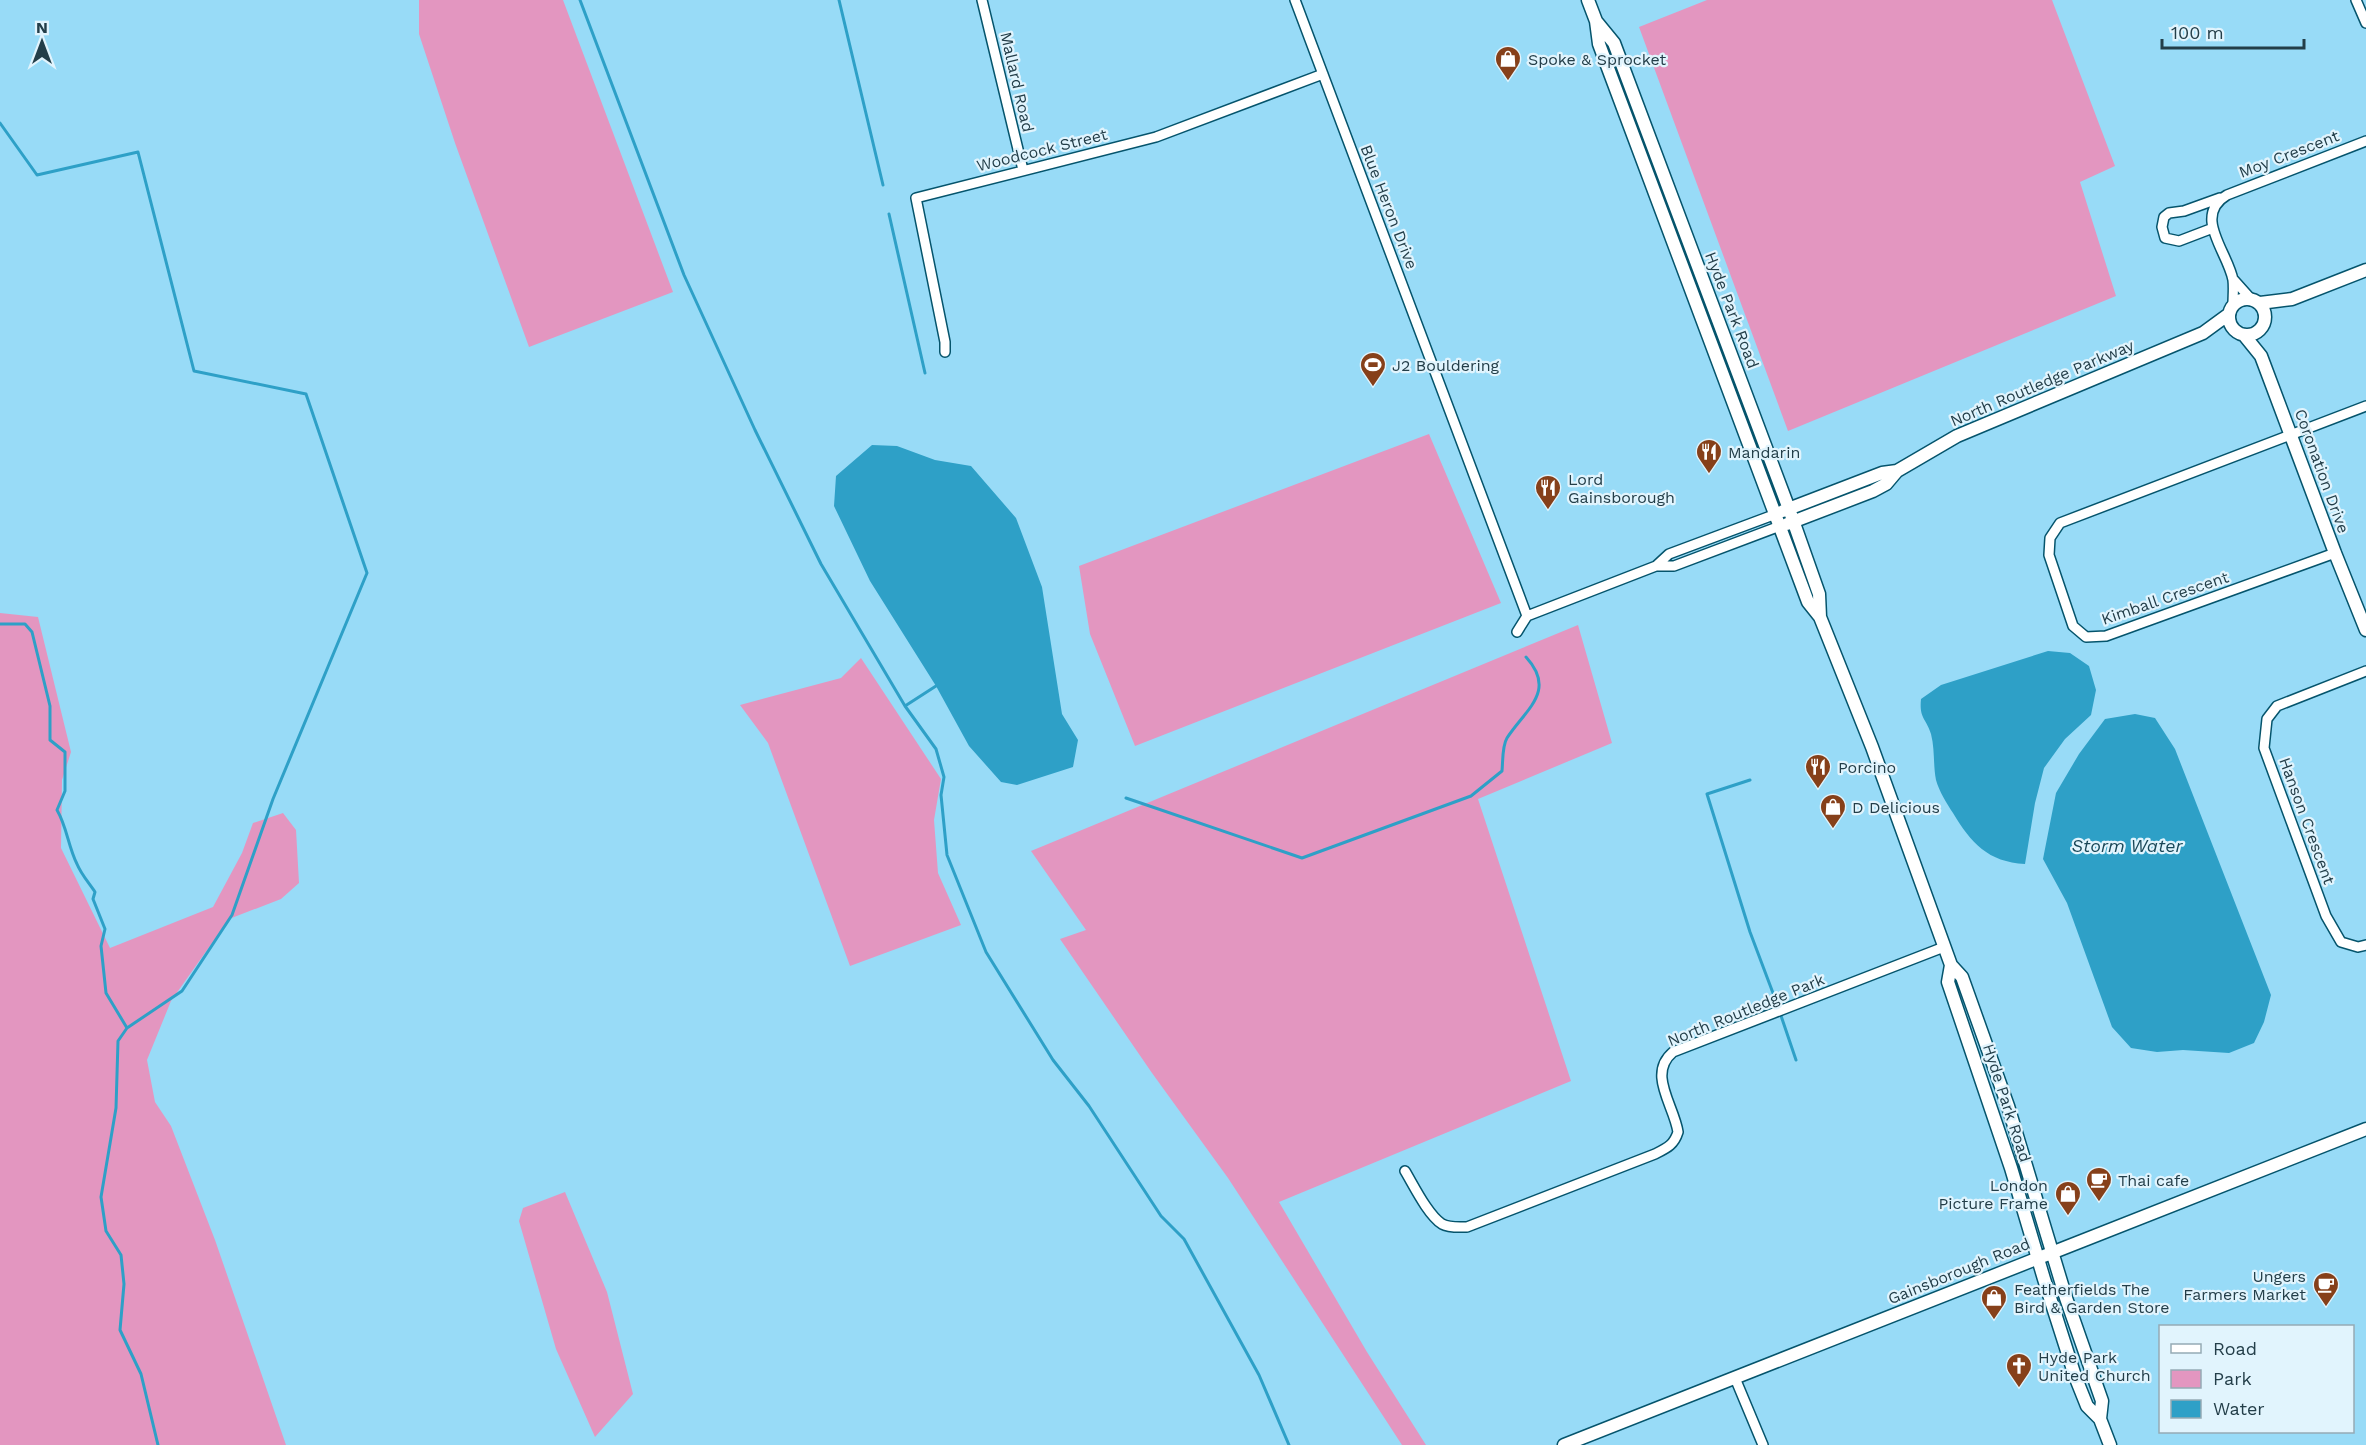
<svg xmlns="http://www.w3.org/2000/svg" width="2366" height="1445" font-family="'Work Sans',sans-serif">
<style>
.green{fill:#e396c0}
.water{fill:#2ea0c7}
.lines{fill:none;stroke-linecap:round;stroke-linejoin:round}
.stream{stroke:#2ea0c7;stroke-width:3}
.street-casing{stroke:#05546c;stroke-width:12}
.secondary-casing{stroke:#05546c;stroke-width:15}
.street{stroke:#fff;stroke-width:9}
.secondary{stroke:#fff;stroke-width:12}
.labels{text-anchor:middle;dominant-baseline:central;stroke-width:4.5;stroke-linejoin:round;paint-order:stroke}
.poi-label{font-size:16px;fill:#233e49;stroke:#e1f4fd;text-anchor:start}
.street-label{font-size:16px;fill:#233e49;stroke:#e1f4fd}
.water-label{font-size:18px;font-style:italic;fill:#184657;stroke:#e1f4fd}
</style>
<rect width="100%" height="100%" fill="#98dbf7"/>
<path class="green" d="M419,0H563L673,292L529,347L455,143L419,34Z
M1707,0H2052L2115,166L2080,182L2116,296L1788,431L1639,27Z
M1429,434L1501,603L1135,746L1090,634L1079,566Z
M0,613L38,617L71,752L62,780L61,848L110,948L213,907L242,853L253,823L283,813L296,830L299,883L281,899L229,919L171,1001L147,1060L155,1102L171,1126L215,1240L286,1445H0Z
M1578,625L1612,743L1478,799L1571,1081L1279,1202L1367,1352L1426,1445H1402L1228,1178L1152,1073L1060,939L1086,930L1031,851Z
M861,658L941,779L934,820L938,873L961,925L850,966L768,743L740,705L841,678Z
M565,1192L607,1292L633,1394L595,1437L556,1349L519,1221L523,1208Z"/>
<path class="water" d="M872,445L897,446L935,460L971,466L1016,518L1042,587L1062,714L1078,740L1073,767L1017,785L1001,782L969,746L936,686L870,581L834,506L836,476Z
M2048,651L2070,653L2089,666L2096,690L2091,715L2065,739L2044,768L2035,803L2025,864C1988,862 1971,843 1953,813C1947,804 1939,791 1936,780C1933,765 1935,749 1931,734C1926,718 1919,719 1921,699L1941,685Z
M2135,714L2155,718L2175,749L2271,995L2264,1022L2254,1043L2229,1053L2183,1050L2157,1052L2131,1048L2112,1027L2067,903L2043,859L2056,793L2079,754L2105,719Z"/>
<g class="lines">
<path class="stream" d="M580,0L684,275L755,430L821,564L905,706L936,749L944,777L941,795L947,855L986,952L1053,1060L1089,1106L1161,1216L1184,1239L1259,1375L1289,1445
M839,0L883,185
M0,123L37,175L138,152L194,371L306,394L367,573L273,799L232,915L182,991L127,1028L118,1041L116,1108L101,1197L106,1231L121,1255L124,1284L120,1330L141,1374L158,1445
M889,214L925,373
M0,624H25L32,632L50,706V740L65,752V791L57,810C67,827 68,846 77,864C81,874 89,883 95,892L93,899L105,929L101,946L106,993L127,1028
M905,706L936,686
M1750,780L1707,794L1750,932L1776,1001L1796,1060
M1126,798L1302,858L1471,796L1502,771C1503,761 1502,746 1507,738C1526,709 1557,691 1526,657"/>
<defs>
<path id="street" d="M982,0L1023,170
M1295,0L1527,616
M2356,0L2366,23
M2213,228L2179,241L2165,238L2162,227L2164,217L2169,213L2184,211L2220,198
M2233,279L2250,298
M2233,304C2233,296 2234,288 2233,280C2228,252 2192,216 2227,195L2366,141
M945,352V342L916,198L1156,137L1323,74
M2335,553L2106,636L2086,637L2073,626L2049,555L2050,538L2060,523L2366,406
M1656,566H1674L1780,526
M1527,616L1656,566L1669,554L1776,514
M1517,632L1527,616
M2366,671L2277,706L2267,719L2264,748L2326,916L2341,942L2358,947L2366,945
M1405,1171C1414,1186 1428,1215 1442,1224C1449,1228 1459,1227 1467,1227L1655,1154C1667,1148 1674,1145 1678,1132C1674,1105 1647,1074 1673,1052L1944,947
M1735,1378L1763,1445"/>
<path id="secondary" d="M1588,0L1596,21L1614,43L1789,509L1819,594L1820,617
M1596,21L1599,44L1808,602L1820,617L1872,747L1951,965L1962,977L2008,1106L2066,1298L2102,1401L2100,1419
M2229 317a18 18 0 1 1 36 0a18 18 0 1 1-36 0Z
M2260,303L2292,299L2366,270
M2244,335L2261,356L2335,553L2366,630
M1783,511L1882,473L1897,471
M1787,524L1873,491L1886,484L1897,471L1957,436L2203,333L2229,314
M1951,965L1948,982L2011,1168L2044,1279L2075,1376L2087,1406L2100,1419L2110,1445
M1564,1445L2366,1129"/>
</defs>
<use href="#street" class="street-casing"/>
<use href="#secondary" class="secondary-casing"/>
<use href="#street" class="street"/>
<use href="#secondary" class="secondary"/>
</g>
<defs>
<symbol id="shop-pin" viewBox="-11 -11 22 30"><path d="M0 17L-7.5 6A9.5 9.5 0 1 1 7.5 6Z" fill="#86401a" stroke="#e1f4fd"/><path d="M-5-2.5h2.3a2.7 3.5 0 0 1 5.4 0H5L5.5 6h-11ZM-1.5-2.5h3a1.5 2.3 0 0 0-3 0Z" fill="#fff"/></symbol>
<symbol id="stadium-pin" viewBox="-11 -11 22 30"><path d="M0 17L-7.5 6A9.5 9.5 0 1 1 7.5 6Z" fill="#86401a" stroke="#e1f4fd"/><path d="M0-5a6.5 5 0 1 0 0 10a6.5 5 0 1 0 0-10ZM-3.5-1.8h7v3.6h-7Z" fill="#fff"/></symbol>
<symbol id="restaurant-pin" viewBox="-11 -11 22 30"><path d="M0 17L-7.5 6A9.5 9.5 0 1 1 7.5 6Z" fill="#86401a" stroke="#e1f4fd"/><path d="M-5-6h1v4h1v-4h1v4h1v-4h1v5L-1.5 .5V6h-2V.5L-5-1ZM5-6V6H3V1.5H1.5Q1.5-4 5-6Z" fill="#fff"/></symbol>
<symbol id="cafe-pin" viewBox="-11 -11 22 30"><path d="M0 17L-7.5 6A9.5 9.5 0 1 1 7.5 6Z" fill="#86401a" stroke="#e1f4fd"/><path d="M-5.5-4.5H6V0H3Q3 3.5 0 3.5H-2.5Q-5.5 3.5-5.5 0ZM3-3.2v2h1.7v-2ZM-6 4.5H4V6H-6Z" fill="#fff"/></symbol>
<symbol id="church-pin" viewBox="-11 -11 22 30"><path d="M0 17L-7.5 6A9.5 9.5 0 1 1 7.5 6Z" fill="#86401a" stroke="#e1f4fd"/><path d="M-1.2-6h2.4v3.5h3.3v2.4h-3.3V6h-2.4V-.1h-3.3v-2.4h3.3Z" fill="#fff"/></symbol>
</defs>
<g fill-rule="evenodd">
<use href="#shop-pin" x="1493" y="44" width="30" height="40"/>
<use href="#stadium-pin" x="1358" y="350" width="30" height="40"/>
<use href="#restaurant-pin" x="1694" y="437" width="30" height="40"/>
<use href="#restaurant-pin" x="1533" y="473" width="30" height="40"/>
<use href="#restaurant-pin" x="1803" y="752" width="30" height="40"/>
<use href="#shop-pin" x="1818" y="792" width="30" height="40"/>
<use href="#cafe-pin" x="2084" y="1165" width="30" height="40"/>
<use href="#shop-pin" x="2053" y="1179" width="30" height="40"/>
<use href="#cafe-pin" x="2311" y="1270" width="30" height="40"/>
<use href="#shop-pin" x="1979" y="1283" width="30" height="40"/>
<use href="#church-pin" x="2004" y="1351" width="30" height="40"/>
</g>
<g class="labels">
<g class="poi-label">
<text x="1528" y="59">Spoke &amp; Sprocket</text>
<text x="1392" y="365">J2 Bouldering</text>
<text x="1728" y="452">Mandarin</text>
<text x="1568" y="479">Lord<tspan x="1568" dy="18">Gainsborough</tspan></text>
<text x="1838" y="767">Porcino</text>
<text x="1852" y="807">D Delicious</text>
<text x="2118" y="1180">Thai cafe</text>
<text x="2048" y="1185" text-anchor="end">London<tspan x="2048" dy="18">Picture Frame</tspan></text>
<text x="2306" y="1276" text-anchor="end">Ungers<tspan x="2306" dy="18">Farmers Market</tspan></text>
<text x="2014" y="1289">Featherfields The<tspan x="2014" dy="18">Bird &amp; Garden Store</tspan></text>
<text x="2038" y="1357">Hyde Park<tspan x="2038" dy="18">United Church</tspan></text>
</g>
<g class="street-label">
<text transform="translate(1017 82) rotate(77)">Mallard Road</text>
<text transform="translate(1042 150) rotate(-14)">Woodcock Street</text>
<text transform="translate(2289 154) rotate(-21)">Moy Crescent</text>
<text transform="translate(1389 207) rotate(69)">Blue Heron Drive</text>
<text transform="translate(1732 310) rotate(69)">Hyde Park Road</text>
<text transform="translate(2042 383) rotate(-23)">North Routledge Parkway</text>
<text transform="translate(2322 471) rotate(70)">Coronation Drive</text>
<text transform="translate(2165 598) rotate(-19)">Kimball Crescent</text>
<text transform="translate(2307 821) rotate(70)">Hanson Crescent</text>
<text transform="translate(1746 1010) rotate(-22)">North Routledge Park</text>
<text transform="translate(2007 1103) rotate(72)">Hyde Park Road</text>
<text transform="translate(1959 1271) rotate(-22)">Gainsborough Road</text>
</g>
<g class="water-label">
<text x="2127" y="845">Storm Water</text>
</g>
</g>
<rect x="2159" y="1325" width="195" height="108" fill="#e1f4fd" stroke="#95abb5" stroke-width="1.5"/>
<rect x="2171" y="1344" width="30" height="9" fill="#ffffff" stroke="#95abb5" stroke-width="1.5"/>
<text x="2213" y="1355" font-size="18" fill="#233e49">Road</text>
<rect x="2171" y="1370" width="30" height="18" fill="#e396c0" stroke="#95abb5" stroke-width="1.5"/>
<text x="2213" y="1385" font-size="18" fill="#233e49">Park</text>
<rect x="2171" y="1400" width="30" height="18" fill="#2ea0c7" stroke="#95abb5" stroke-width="1.5"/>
<text x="2213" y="1415" font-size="18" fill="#233e49">Water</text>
<g transform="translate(42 42)" stroke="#e1f4fd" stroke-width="4.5" paint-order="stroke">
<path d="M0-4.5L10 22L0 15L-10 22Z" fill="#233e49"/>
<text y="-9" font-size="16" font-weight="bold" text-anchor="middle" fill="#233e49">N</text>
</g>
<path d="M2162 39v9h142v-9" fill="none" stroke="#233e49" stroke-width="3"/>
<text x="2171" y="39" font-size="18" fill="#233e49" stroke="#e1f4fd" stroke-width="4.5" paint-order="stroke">100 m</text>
</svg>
